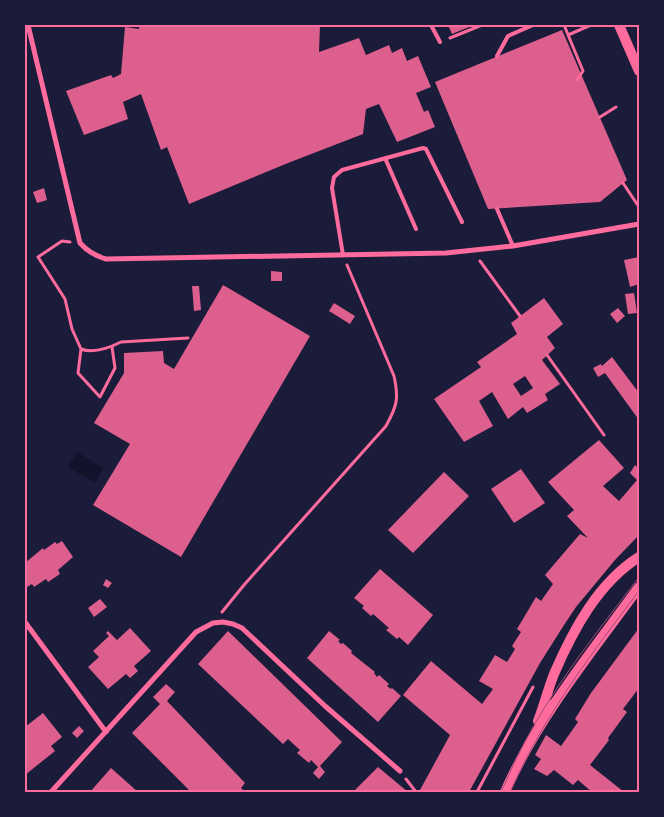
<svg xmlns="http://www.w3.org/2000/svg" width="664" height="817" font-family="'Sofia Sans Condensed',sans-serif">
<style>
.water{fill:#12122b}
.building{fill:#dd5f8e;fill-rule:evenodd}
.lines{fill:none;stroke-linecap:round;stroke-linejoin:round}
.path{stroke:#ff6b9d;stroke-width:3}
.service{stroke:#ff6b9d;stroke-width:4}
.minor{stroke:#ff6b9d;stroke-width:5}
.secondary{stroke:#ff6b9d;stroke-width:10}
.tram{stroke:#a44b75;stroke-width:1}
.neatline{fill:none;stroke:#ff6b9d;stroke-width:2}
</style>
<rect width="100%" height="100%" fill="#1b1b3a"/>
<path class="water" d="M77,452L103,468L95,483L68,467Z"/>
<path class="building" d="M140,25H320L319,52L359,38L366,55L389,45L392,53L402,48L407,61L418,56L431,87L416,93L424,112L428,110L435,127L397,142L379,104L366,109L363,134L288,163L189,204L167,147L161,150L141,94L123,102L128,119L84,135L66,91L111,75L113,78L121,74L125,27L139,29Z
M448,25H474L452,34Z
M562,30L627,180L600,202L488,209L435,82Z
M44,188L47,200L37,203L33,192Z
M639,257V284L630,287L624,260Z
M271,271L282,272V281H271Z
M223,285L310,336L181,557L93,505L130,444L94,423L124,373V353L163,351L164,363L174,369Z
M192,286H199L201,310L194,311Z
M634,293L637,313L628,314L625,294Z
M544,298L563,324L547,337L555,348L542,360L560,384L545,394L548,400L527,413L523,407L508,419L492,392L479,401L493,426L464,442L434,399L481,367L477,362L517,334L511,323ZM525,376L533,388L521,396L513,384Z
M334,303L355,316L350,324L329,311Z
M618,308L625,316L617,323L610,314Z
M612,357L639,393V420L605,373L598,377L593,368L601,364L602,366Z
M599,440L624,468L603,486L619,501L637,480L630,473L635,465L639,469V535L615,560L576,607L564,625L540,663L469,792H423L420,790L450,735L403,695L431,661L482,704L493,689L479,681L495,655L507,662L515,649L512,646L521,632L517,629L536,597L541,601L553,584L545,575L580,534L588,538L567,516L574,510L548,482Z
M521,469L545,503L514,523L491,489Z
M444,472L469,496L413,553L388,530Z
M62,541L73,557L58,570L60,574L48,582L46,579L34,587L32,584L27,587L25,584V563L43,548L44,550L55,542L57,544Z
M380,569L433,615L408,645L399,637L397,639L386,630L389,628L373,614L371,616L362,608L364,606L354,598Z
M106,579L112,583L108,588L103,585Z
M100,599L107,607L94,617L88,608Z
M130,628L151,651L134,666L138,671L130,678L126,674L108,689L88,667L99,657L93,651L109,636L106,633L108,631L117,640Z
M639,628V688L623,709L627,712L608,738L609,740L590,765L624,792H592L578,780L573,785L554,770L547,776L534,769L541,759L535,755L546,735L561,746L578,722L575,719L591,693Z
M228,631L342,742L320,766L325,772L319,779L313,773L318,767L311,760L309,763L297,753L300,750L288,739L283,744L198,664Z
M329,631L340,640L338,641L341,644L343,643L352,651L351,653L356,657L375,672L374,673L377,677L379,675L389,684L387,686L391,689L392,688L401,696L378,722L307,658Z
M166,684L175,692L167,701L245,783L241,788L245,792H191L132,733L160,704L153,697Z
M43,713L62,737L51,746L55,751L25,775V727Z
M79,726L84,731L77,738L72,733Z
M378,767L408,792H353Z
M111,768L138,792H90Z"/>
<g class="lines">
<path class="path" d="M564,25L583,71L577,80
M568,35L591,25
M450,38L482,25
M600,117L616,107
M623,183L639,207
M70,242L62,241L38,257L65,299L72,329L81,349C94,354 109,348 121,342L188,338
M480,261L520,316
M81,349L78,373L100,397L115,368L112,347
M547,355L604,435
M222,612L244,585L386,426C397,406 399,399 394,376L347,265
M406,779L416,792
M477,792L533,687"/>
<path class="service" d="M431,25L440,42
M497,56L508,36L533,25
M385,158L416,229
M497,209L513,246
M343,255L332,188L334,177L342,170L423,148L426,149L462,222"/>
<path class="minor" d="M28,25L80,243C88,252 95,256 106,259L446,253L513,246L639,224
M25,622L106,732
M51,792L196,632L213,623L223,622L233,624L242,628L325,706L400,771"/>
<path class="secondary" d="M619,25L639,71
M538,721C544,706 548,689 554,674C573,630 598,583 639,557
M505,792C538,717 591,653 639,587"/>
<path class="tram" d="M501,792C511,770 521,748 533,727C563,674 602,626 639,577
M510,792C544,716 589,657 639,591"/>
</g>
<rect width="664" height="817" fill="none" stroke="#1b1b3a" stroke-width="52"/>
<rect x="26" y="26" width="612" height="765" class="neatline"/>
</svg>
